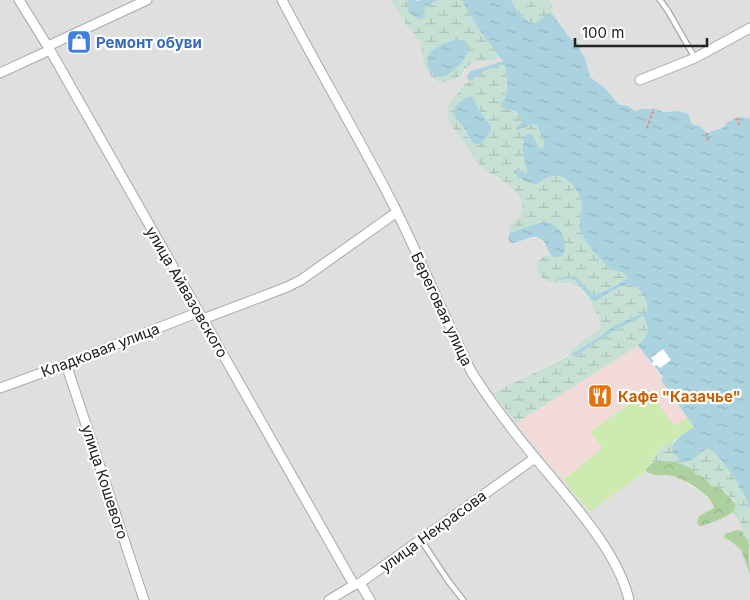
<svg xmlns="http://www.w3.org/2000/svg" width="750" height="600" font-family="Inter,sans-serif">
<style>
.residential{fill:#e0dfdf}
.commercial{fill:#f2dad9}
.grass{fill:#cdebb0}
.forest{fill:url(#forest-crowns)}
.wetland{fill:url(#wetland-marsh);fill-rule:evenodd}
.water{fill:url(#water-ripples)}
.pier{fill:#fff}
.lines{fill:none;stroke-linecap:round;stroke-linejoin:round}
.lane-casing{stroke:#a9a9a9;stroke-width:7}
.street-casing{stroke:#a9a9a9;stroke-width:11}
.path{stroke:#fa8072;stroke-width:2;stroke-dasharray:2.5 2.5;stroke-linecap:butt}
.lane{stroke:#fff;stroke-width:4.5}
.street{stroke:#fff;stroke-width:9}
.labels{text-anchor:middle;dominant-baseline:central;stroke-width:4.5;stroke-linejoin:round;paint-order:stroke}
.shop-label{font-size:15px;font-weight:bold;fill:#366cbe;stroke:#fff;text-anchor:start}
.street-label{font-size:15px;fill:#222;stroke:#fff}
.food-label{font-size:15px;font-weight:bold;fill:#c56008;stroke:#fff;text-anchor:start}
</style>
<defs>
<pattern id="forest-crowns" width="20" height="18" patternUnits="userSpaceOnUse" patternTransform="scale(1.25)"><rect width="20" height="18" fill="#add19e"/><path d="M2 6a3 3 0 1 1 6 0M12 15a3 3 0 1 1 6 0" fill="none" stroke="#95b388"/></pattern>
<pattern id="wetland-marsh" width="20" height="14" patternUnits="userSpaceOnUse" patternTransform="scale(1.25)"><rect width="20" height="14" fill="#c6e0d4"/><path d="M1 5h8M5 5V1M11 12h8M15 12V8" fill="none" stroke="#aac0b6"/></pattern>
<pattern id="water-ripples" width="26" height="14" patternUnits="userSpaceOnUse" patternTransform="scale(1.25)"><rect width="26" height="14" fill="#aad3df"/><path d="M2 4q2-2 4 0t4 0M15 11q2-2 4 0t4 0" fill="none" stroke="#92b5bf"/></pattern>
</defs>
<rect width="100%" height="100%" fill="#f2efe9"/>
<path class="residential" d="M0,0H391L407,26L416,37L420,43L424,65L434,79L448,81L455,79L463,75L467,65L472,63L494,60L497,59L499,55L503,61L471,71L468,74L467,78L469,81L461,87L456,94L451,126L471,152L495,177L508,185L516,193L522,203V210L520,216L509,227L508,239L515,244L523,239L531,238H539L546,245L550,255L545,256L546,281L554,283L574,284L579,287L594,308L602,324L601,328L595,334L575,346L568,355L493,393L516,423L590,512L646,471L651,475L670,476L682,480L692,487L702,491L714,505V508L707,512L722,517L730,514L733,512L740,523L742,531L737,530L724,535V538L728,541L732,542L741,550L750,575V600H0Z
M550,0H750V118L739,117L727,122L724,127L707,133L700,126L692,124L688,114L679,111L664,112L654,109H641L635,111L628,106L618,104L590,77L585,58L579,49L580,48L571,41L551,12L552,8Z"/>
<path class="commercial" d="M638,346L663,378L661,380L688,418L674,427L649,389L590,432L602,448L563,480L516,423Z"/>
<path class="grass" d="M649,389L674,426L688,418L694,427L674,440L663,446L656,453L652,463L648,465L646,471L590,512L563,480L602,448L590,432Z"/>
<path class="forest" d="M660,461C665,461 671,460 676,461C689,464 703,475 712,486C721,487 721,488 727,495C730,499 734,500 736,505C735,510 736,509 733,512C728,516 706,526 699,526L697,522L699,516L714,508C712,494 685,480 672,476C662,474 654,478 646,471C649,463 652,463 660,461Z
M737,530L742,531L750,545C748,554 750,565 750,575L741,550L732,542L724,538V535L727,533Z"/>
<path class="wetland" d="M391,0H409L407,4L424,8L438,0H461L481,33L499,55L497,59L494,60C482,62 467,60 463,74L455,79L441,83L434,79L428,72L424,65L420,43L416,37L407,26ZM455,39H460L465,41L433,51L449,41Z
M511,0H550L553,8L551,12L532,25L518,12Z
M502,65L505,66C507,76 508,96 501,103C503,105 505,108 508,109C517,115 518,109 522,122L516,131L533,124L537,126C539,133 545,140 544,147L540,149L532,134L524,141L522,148L527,172L523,174L520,180L527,181L536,185C542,180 548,176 557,176C570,177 582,194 582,207C582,216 577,223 581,233C584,241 602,262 608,267C612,270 617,272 622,272L628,278L609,289L594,295L575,276L559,278V280L572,279L576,281L593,301H597C605,296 624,282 632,285C636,286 639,289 641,292C646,299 648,303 647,311L613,326L601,336L573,353L572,356L575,357L612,332L643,316C651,331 648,334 638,346L516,423L493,393L568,356C574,343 591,338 601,328C602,319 586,293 579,287C577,285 574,284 572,284C563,281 553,285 545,280C532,272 535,257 550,255L553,257L544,222C532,225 520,228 509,234V227C514,222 522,216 522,209C524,188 490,176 479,164C475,160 473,155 470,151C464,141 446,124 447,112C447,106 452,100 456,95C460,89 464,82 472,81C479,72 492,68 502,65ZM474,100L479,110L491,126L470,141L462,125L455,117L454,112C457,101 464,100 474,100Z
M674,440L673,445L692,460L705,450L710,449L729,470L739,486L748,504L750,509V545L742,531L740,523L733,512L735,509L736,505L734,500L728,497L725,491L719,487L712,486L702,476L695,474L693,470C680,462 668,459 652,463C657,450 662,446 674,440Z"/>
<path class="water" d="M409,0H415L417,1L421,0H438L424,8L425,17L420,19C411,16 403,9 409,0Z
M461,0H511L518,12L532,25L551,12L571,40L574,39L581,48L579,49L585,58L590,77L605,88L618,104L628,106L635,111L641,109H654L664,112L679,111L688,114L692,124L700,126L707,133L724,127L727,122L739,117L750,118V509C741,486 728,466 710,449L705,450L692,460L684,462C659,447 680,436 694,427L661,380L663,377L638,346C648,334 651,331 643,316L612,332L575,357L572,356L573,353L601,336L613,326L647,311C648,303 646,299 641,292C639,289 636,286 632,285C624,282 605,296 597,301H593L576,281L572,279L559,280L558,278L575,276L594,295L609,289L628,278L622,272C617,272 612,270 608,267C602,262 584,241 581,233C577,224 582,216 582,207C582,194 570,177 557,176C548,176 542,180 536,185C527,181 517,181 514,170L518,169L523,174L527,172L522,148L524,141L522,137L529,133L532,134L540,149L544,147C545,140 539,133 537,126L533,124L516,131V127L522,122C518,108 514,113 502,107L501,103C509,96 507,76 505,66L502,65C492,68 479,72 472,81H469L467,78L468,74L471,71L503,61L481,33Z
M455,39C486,39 455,75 442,77C432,79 423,63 429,55C434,47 447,42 455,39Z
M467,97H472L474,100L479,110L491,126C491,134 485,140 479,144H474C469,140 468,135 465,130C461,122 456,122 453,112L458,103Z
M544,222C547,223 550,223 552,224C563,229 569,246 562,256C544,262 552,244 539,238C529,234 520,244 511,243L508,239L509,234C520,228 532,225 544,222Z"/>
<path class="pier" d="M663,349L671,360L660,368L657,365L654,366L652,363L654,361L651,358Z"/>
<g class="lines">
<defs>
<path id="lane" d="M660,0L668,11L695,58
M421,540L449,582L463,600"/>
<path id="street" d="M19,0L50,50L354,585
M282,0C319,71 360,139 396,210C422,263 445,318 471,371C493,407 520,440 547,472C576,507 619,555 629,600
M48,46L147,0
M0,73L50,50
M640,80L695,58L750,28
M203,319L287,287L301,280L397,212
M66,364L144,600
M0,388L66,364L199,312
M360,583L370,600
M329,600L354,585L360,583L535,458"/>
</defs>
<use href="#lane" class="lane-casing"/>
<use href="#street" class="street-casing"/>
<path class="path" d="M736,118L739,125
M647,128L654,109
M707,133L708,143"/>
<use href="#lane" class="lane"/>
<use href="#street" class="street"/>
</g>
<defs>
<symbol id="shop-square" viewBox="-11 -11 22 22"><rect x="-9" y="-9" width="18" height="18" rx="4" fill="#3f7fe0" stroke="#fff"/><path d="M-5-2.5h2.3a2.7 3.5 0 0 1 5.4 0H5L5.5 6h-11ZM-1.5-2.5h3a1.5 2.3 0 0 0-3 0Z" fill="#fff"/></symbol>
<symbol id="restaurant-square" viewBox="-11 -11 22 22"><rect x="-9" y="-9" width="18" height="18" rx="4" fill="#e8710a" stroke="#fff"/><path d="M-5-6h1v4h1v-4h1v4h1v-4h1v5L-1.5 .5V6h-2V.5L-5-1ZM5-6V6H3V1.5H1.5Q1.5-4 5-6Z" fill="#fff"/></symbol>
</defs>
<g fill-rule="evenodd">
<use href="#shop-square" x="65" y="28" width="28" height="28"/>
<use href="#restaurant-square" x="586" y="382" width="28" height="28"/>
</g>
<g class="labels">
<g class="shop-label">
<text x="96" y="42">Ремонт обуви</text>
</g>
<g class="street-label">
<text transform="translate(187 292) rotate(60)">улица Айвазовского</text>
<text transform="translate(442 309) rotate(65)">Береговая улица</text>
<text transform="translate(100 350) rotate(-21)">Кладковая улица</text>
<text transform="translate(105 482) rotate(72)">улица Кошевого</text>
<text transform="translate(433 531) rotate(-36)">улица Некрасова</text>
</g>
<g class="food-label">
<text x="618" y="396">Кафе "Казачье"</text>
</g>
</g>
<path d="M575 38v8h132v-8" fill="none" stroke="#222222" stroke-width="2.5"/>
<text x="582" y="38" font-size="15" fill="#222222" stroke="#ffffff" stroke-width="4" paint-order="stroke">100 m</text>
</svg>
